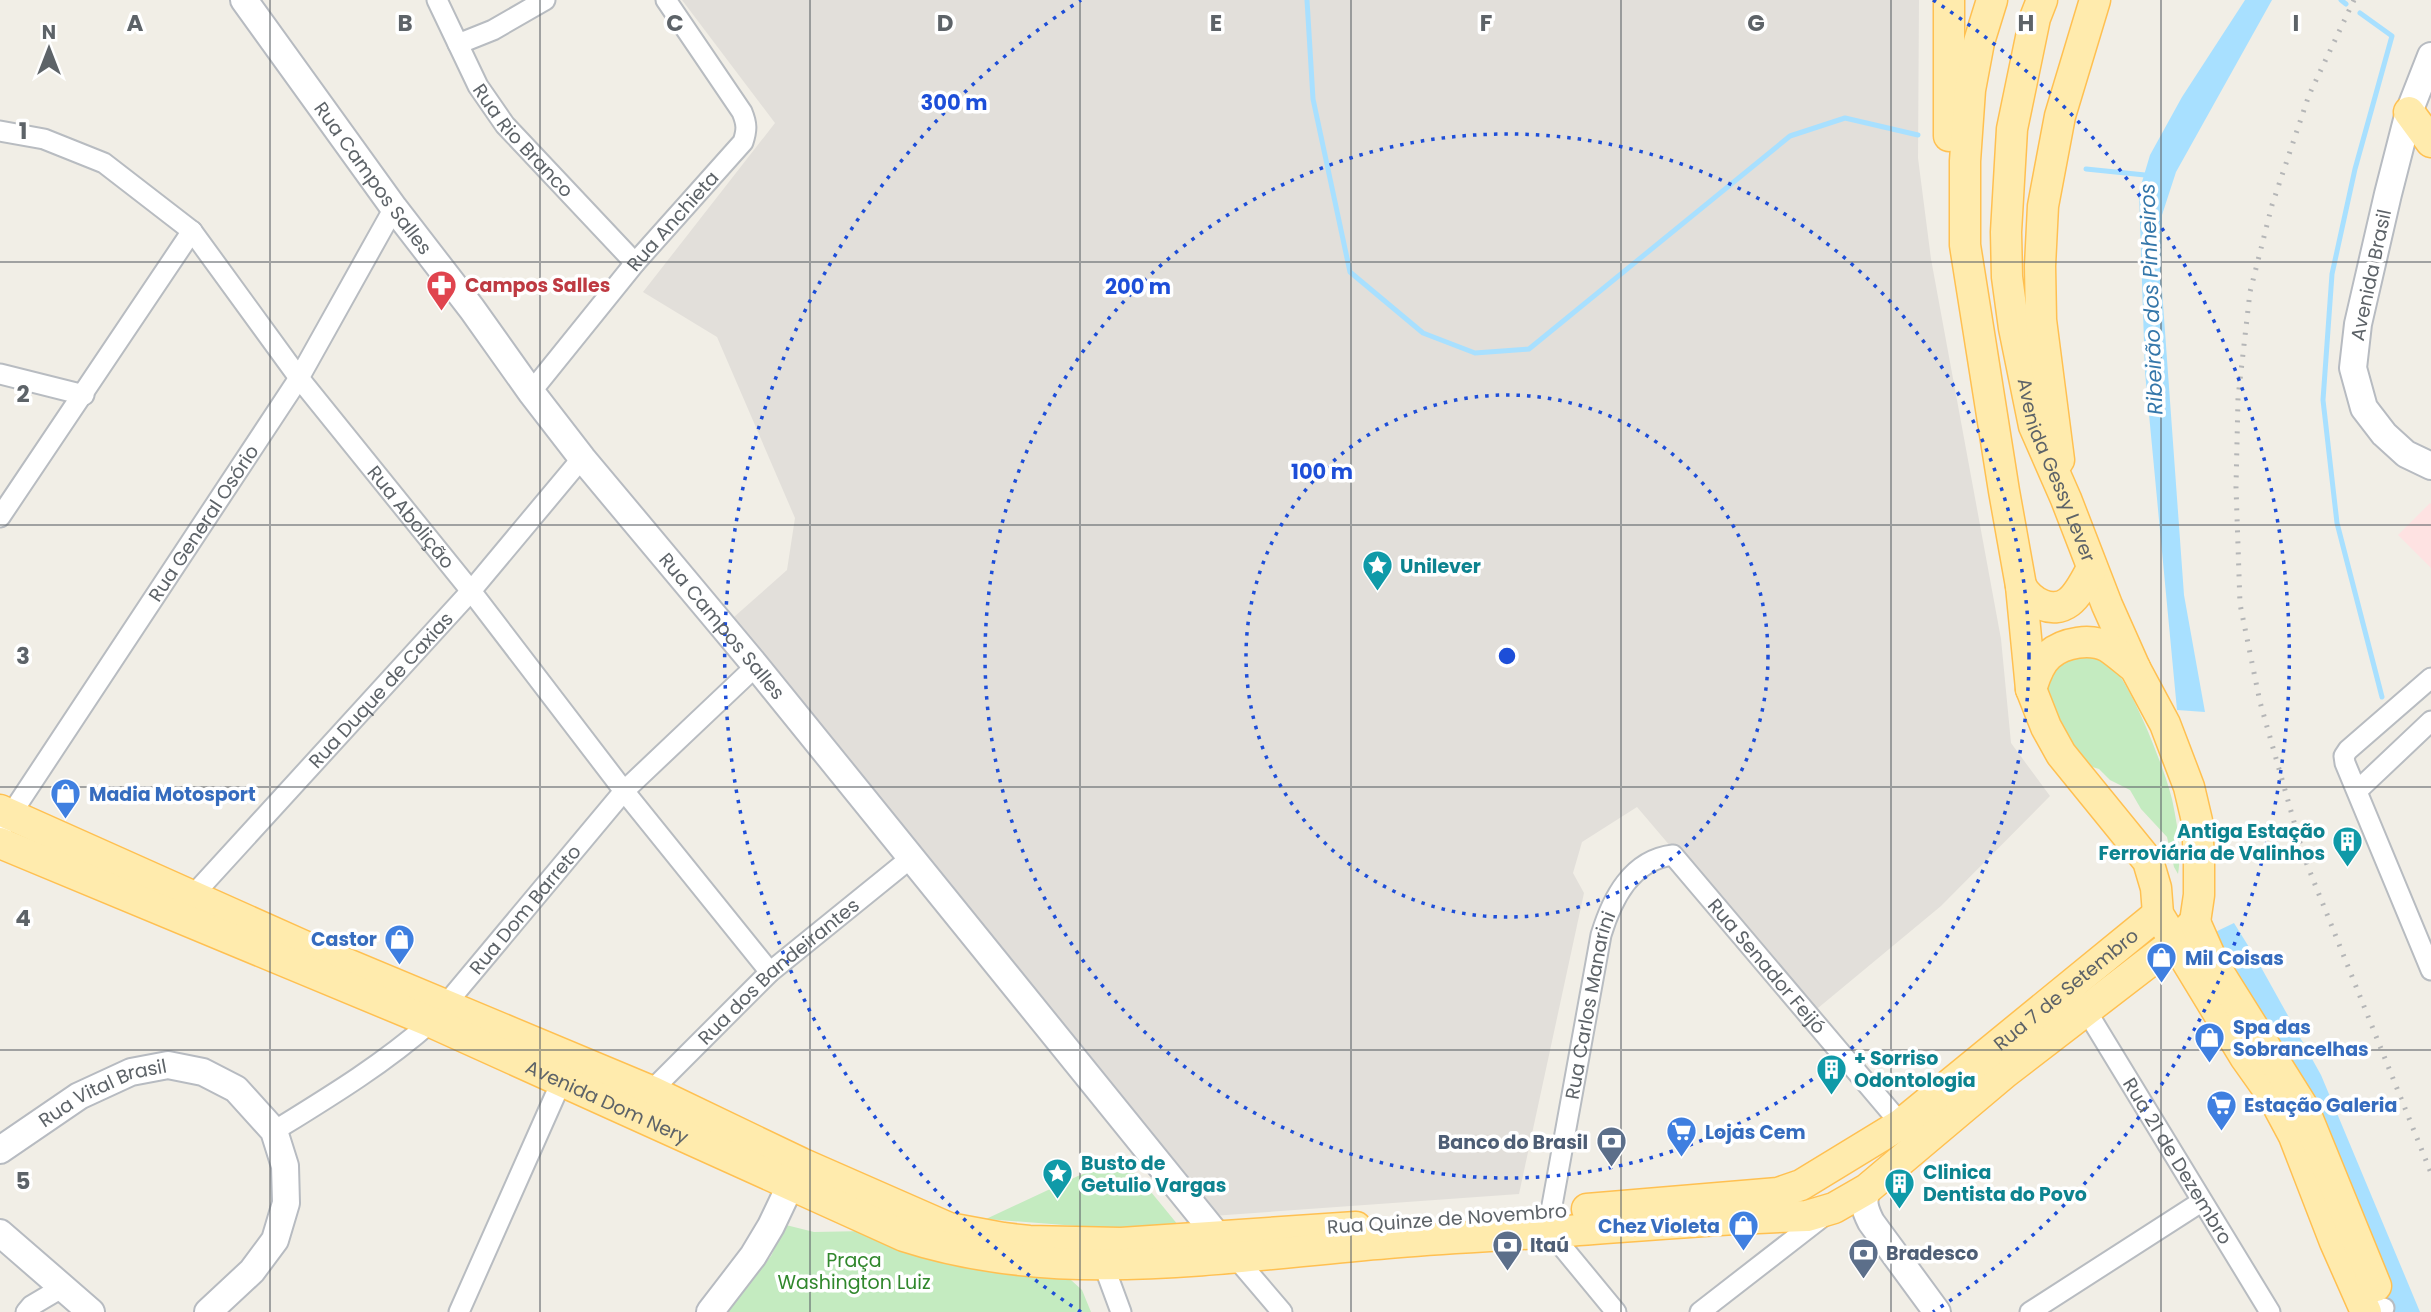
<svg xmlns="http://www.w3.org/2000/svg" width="2431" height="1312" font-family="Poppins,sans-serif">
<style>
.industrial{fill:#e2dfda}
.medical{fill:#fee2e2}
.green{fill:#c4ebc0}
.water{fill:#a8e0ff}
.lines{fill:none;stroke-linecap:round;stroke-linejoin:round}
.stream{stroke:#a8e0ff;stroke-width:5}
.street-casing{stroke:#b8bcc1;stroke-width:23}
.secondary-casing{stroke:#b7bbc1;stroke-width:30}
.primary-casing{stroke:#ffc051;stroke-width:33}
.street{stroke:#fff;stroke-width:19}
.secondary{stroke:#fff;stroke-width:26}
.primary{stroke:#ffebad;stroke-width:30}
.rail{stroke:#b5b6b7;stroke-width:5;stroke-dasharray:2 9;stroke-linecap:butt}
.grid{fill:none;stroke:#5d6368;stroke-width:2;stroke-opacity:0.55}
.ring{fill:none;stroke:#1d4ed8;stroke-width:3.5;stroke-dasharray:3.5 7}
.labels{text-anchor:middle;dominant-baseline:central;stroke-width:7;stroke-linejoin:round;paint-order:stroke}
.street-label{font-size:19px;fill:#5d6368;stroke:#fff}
.health-label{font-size:19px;font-weight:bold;fill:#be3a42;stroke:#fff;text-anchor:start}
.culture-label{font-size:19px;font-weight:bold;fill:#0d838f;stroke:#fff;text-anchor:start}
.shop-label{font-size:19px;font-weight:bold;fill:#366cbe;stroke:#fff;text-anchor:start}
.service-label{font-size:19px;font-weight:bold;fill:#4e5e75;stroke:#fff;text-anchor:start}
.park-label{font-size:19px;fill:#30872c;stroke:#fff}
.water-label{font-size:21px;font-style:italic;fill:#3477aa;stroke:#fff}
.grid-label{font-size:23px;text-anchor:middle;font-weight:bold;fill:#5d6368;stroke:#fff;stroke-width:7;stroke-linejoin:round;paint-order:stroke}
.centre{fill:#1d4ed8;stroke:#fff;stroke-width:3.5}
.ring-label{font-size:21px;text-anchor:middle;font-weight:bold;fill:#1d4ed8;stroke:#fff;stroke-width:7;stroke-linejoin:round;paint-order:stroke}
</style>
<rect width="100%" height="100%" fill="#f1eee6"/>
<path class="industrial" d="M682,0H1919L1918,158L1931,259L2001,639L2011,743L2050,796L1941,906L1812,1013L1637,807L1582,842L1573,873L1584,893L1519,1194L1212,1216L734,617L787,570L795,518L717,337L643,292L775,123Z"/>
<path class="medical" d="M2430,503L2431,504V568L2398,535Z"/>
<path class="green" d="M2079,652C2087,654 2099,655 2105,659C2129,675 2165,770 2172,799C2177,823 2182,850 2178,874L2174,867L2167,837L2141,809L2130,790L2110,780L2099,769L2086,765L2062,739L2046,691L2054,665Z
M1121,1160L1128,1164L1183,1231L1103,1228L986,1219L1078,1176Z
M786,1225L814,1232L866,1231L1071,1280L1082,1290L1091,1312H726L771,1256Z"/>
<path class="water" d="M2245,0H2272L2176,172L2162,215L2161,276L2184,595L2205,712L2177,710L2145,372L2139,192L2150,155L2182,97Z
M2234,923L2257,960L2321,1075L2420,1312H2393L2300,1081L2261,1011L2211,934Z"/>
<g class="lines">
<path class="stream" d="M1307,0L1313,99L1350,272L1423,333L1475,353L1529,349L1790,136L1845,118L1918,135
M2341,0L2346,4
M2360,13L2392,36L2355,169L2332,274L2323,400L2337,523L2382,697
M2086,169L2145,175"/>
<defs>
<g id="street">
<path id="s1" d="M437,0L478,86L505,125L635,263"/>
<path d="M458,44L493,30L545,0"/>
<path id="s2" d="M0,131L44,139L104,163L192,231L299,378L471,591L624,791L770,972"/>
<path d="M0,374L84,395"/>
<path id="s3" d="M531,392L635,263L743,142C747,130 747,124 742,112L666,0"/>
<path d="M0,517L192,231"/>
<path d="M2431,678L2348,750L2344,756L2345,763L2431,970"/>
<path d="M2358,790L2431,721"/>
<path id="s4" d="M0,831L299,378L394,208"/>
<path id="s5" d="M185,904L471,591L582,458"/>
<path id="s6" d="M2081,1002L2270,1312"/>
<path id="s7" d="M651,1091L770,972L912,857"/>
<path id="s8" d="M274,1131C329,1097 382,1065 431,1022L624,791L756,666"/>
<path d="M1236,1258L1282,1312"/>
<path d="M1104,1266L1121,1312"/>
<path d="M26,1312L31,1306L63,1287"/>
<path d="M459,1312L562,1080"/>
<path id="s9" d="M1616,1312L1550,1232L1551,1211L1601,935C1612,899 1631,860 1673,855L1901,1124"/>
<path d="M1700,1312L1825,1215"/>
<path d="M2030,1312L2201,1202"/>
<path d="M2378,1312L2384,1308"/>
</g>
<g id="secondary">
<path id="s10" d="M244,0L394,208L472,309L531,392L582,458L756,666L1228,1249"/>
<path d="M2431,56L2409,112L2388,194L2358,324L2353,368L2364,408L2384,434L2406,454L2431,466"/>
<path id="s11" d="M0,1150L79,1096L131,1072L168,1065L203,1072L236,1089L274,1131L285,1166L286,1203L275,1240L252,1271L208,1312"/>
<path d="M1867,1189C1862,1202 1865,1210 1871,1222L1937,1312"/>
<path d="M0,1233L91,1312"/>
<path d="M710,1312L753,1256L771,1226L800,1165"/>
</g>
<g id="primary">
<path d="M1949,0V136"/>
<path d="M1992,0L1979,42L1970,90L1965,161V245L2004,491L2021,586L2031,689L2046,727L2061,754L2148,861L2156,888L2158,914L2245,1057L2272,1095L2294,1136L2335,1242L2366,1312"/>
<path id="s12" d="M2042,0L2035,18L2012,129L2006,232L2007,277L2014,328L2034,426L2066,499L2107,605L2135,668L2165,724L2189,787L2197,821L2199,861V895L2195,922"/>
<path d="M2409,112L2431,142"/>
<path d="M2059,460L2041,320L2040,266L2043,206L2060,116L2095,0"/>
<path d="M2021,586C2030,602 2052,615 2069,602C2079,594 2086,579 2092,568"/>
<path d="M2031,689C2035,677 2039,663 2049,655C2064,642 2091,638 2108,647C2117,653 2126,661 2135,668"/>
<path d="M0,810L304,946L651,1091L801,1163L949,1228L1003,1238L1029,1241L1121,1243L1356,1227"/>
<path id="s13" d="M0,843L431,1022L904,1236C1061,1287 1227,1256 1388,1243C1443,1238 1498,1236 1552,1232C1637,1226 1722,1218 1807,1216L1834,1208L1867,1189L2006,1072L2175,942L2195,922"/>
<path d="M2195,922L2214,965L2303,1107L2376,1286"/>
<path id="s14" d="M1587,1209L1778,1193L1801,1185L1901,1124L2158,914"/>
</g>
</defs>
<use href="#street" class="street-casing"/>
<use href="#secondary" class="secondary-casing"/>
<use href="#primary" class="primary-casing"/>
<use href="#street" class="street"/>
<use href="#secondary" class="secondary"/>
<use href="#primary" class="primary"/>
<path class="rail" d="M2354,0L2309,95L2272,205L2250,292L2238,398L2236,487L2240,604L2260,702L2304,857L2431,1173"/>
</g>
<path class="grid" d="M270,0V1312M540,0V1312M810,0V1312M1080,0V1312M1351,0V1312M1621,0V1312M1891,0V1312M2161,0V1312M0,262H2431M0,525H2431M0,787H2431M0,1050H2431"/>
<g class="ring">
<circle cx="1507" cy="656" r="261"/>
<circle cx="1507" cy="656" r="522"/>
<path d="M1081 1312A782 782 0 0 1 1081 0M1933 0A782 782 0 0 1 1933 1312"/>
</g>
<defs>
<symbol id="pharmacy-pin" viewBox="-11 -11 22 30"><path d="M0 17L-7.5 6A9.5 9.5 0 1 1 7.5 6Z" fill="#e0444e" stroke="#fff"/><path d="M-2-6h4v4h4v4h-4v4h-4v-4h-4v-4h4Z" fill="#fff"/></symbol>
<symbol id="sight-pin" viewBox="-11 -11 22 30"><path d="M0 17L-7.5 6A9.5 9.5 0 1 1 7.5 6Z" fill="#0f9aa8" stroke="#fff"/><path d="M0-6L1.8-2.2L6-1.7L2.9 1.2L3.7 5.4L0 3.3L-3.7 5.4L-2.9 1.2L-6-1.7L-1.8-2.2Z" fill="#fff"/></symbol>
<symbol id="shop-pin" viewBox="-11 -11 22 30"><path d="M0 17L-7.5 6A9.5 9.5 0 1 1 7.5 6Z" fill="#3f7fe0" stroke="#fff"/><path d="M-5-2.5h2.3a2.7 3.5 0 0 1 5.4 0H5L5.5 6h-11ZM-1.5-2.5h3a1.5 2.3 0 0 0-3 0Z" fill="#fff"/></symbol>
<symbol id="building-pin" viewBox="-11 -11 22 30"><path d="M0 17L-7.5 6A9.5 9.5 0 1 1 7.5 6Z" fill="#0f9aa8" stroke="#fff"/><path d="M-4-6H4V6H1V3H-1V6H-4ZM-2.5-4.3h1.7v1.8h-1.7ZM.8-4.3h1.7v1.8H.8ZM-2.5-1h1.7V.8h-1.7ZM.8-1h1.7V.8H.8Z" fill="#fff"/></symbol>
<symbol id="supermarket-pin" viewBox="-11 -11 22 30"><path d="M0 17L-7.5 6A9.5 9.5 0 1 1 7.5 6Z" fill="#3f7fe0" stroke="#fff"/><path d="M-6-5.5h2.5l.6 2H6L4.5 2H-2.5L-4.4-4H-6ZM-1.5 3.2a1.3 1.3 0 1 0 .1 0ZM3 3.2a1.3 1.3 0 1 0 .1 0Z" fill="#fff"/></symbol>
<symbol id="bank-pin" viewBox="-11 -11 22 30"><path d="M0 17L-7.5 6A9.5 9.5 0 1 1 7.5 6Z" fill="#5c6f8a" stroke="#fff"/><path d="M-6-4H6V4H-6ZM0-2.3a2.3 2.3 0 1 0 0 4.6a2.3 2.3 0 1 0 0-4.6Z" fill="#fff"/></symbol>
</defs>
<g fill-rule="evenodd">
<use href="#pharmacy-pin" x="424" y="268" width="35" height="47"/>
<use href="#sight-pin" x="1360" y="548" width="35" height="47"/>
<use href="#shop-pin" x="48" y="776" width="35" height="47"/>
<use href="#building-pin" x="2330" y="824" width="35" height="47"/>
<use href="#shop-pin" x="382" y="922" width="35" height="47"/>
<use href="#shop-pin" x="2144" y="940" width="35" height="47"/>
<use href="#shop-pin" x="2192" y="1020" width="35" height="47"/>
<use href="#building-pin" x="1814" y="1052" width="35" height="47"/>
<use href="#supermarket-pin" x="2204" y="1088" width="35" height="47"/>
<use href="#supermarket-pin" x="1664" y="1114" width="35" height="47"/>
<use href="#bank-pin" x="1594" y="1124" width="35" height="47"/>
<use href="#sight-pin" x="1040" y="1156" width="35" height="47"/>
<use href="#building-pin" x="1882" y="1166" width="35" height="47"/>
<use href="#shop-pin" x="1726" y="1208" width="35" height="47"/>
<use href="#bank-pin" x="1490" y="1228" width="35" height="47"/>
<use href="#bank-pin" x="1846" y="1236" width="35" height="47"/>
</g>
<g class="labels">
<g class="street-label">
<text stroke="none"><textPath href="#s1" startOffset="166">Rua Rio Branco</textPath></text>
<text stroke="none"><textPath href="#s10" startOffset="220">Rua Campos Salles</textPath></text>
<text stroke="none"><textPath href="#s3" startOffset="222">Rua Anchieta</textPath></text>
<text transform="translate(2371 275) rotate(-78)">Avenida Brasil</text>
<text stroke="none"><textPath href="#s12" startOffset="481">Avenida Gessy Lever</textPath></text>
<text stroke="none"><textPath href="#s2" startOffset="581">Rua Abolição</textPath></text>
<text stroke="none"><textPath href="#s4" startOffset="369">Rua General Osório</textPath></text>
<text stroke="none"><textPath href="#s10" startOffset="788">Rua Campos Salles</textPath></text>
<text stroke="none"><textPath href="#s5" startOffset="290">Rua Duque de Caxias</textPath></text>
<text stroke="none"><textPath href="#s8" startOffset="338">Rua Dom Barreto</textPath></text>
<text stroke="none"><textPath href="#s9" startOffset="665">Rua Senador Feijó</textPath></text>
<text stroke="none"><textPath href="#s7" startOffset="175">Rua dos Bandeirantes</textPath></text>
<text stroke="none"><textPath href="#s14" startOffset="546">Rua 7 de Setembro</textPath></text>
<text stroke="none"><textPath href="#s9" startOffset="334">Rua Carlos Manarini</textPath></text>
<text stroke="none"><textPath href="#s11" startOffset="119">Rua Vital Brasil</textPath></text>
<text stroke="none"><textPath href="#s13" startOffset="660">Avenida Dom Nery</textPath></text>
<text stroke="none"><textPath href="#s6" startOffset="186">Rua 21 de Dezembro</textPath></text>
<text transform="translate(1447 1219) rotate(-4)">Rua Quinze de Novembro</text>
</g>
<g class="health-label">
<text x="465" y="285">Campos Salles</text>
</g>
<g class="culture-label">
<text x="1400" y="566">Unilever</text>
<text x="2325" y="831" text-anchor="end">Antiga Estação<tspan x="2325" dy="22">Ferroviária de Valinhos</tspan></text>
<text x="1854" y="1058">+ Sorriso<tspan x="1854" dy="22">Odontologia</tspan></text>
<text x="1081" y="1163">Busto de<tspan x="1081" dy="22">Getulio Vargas</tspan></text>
<text x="1923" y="1172">Clinica<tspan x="1923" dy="22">Dentista do Povo</tspan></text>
</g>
<g class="shop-label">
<text x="89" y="794">Madia Motosport</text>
<text x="377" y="939" text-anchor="end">Castor</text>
<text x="2185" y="958">Mil Coisas</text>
<text x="2233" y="1027">Spa das<tspan x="2233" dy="22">Sobrancelhas</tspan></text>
<text x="2244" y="1105">Estação Galeria</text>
<text x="1705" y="1132">Lojas Cem</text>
<text x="1720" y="1226" text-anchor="end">Chez Violeta</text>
</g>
<g class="service-label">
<text x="1588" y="1142" text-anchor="end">Banco do Brasil</text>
<text x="1530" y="1245">Itaú</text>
<text x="1886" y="1253">Bradesco</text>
</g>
<g class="park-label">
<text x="854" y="1260">Praça<tspan x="854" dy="22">Washington Luiz</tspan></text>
</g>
<g class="water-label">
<text transform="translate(2151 299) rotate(-92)">Ribeirão dos Pinheiros</text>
</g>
</g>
<g class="grid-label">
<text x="135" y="31">A</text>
<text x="405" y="31">B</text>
<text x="675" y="31">C</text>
<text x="945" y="31">D</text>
<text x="1216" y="31">E</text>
<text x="1486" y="31">F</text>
<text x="1756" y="31">G</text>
<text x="2026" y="31">H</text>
<text x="2296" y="31">I</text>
<text x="23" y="139">1</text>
<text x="23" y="402">2</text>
<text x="23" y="664">3</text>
<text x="23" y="926">4</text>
<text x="23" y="1189">5</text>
</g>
<circle cx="1507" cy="656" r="10" class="centre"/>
<g class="ring-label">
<text x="954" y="110">300 m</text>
<text x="1138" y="294">200 m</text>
<text x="1322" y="479">100 m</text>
</g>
<g transform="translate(49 49)" stroke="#ffffff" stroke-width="5" paint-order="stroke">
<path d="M0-5L12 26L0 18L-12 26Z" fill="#5d6368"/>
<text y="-10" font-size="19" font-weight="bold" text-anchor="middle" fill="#5d6368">N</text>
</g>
</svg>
